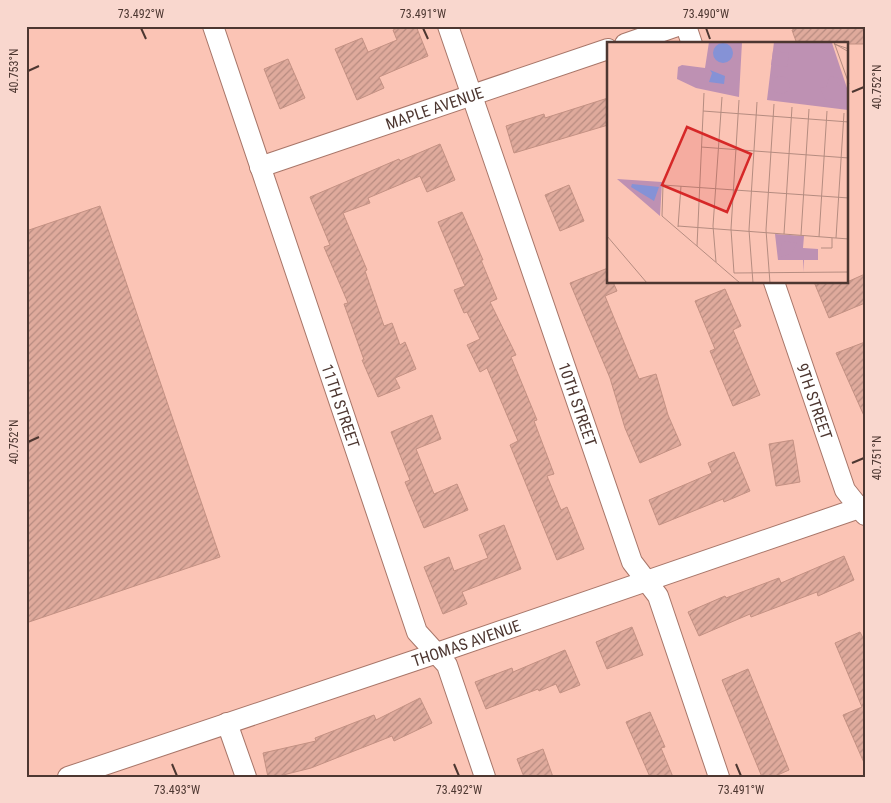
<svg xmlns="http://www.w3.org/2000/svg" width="891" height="803" font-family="'Roboto Condensed',sans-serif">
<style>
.building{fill:url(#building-hatch);stroke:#c49183}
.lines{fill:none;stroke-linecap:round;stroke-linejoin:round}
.street-casing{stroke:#a87669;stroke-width:22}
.street{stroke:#fff;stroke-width:20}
.ticks{fill:none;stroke:#4d3731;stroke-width:2}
.labels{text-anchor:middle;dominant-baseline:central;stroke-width:4.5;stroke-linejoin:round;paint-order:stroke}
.street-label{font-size:16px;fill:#4d3731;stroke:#f9d7ce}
.inset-road{fill:none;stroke:#b58c80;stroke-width:1}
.view{fill:#d62828;fill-opacity:0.15;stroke:#d62828;stroke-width:2.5}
.inset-edge{fill:none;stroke:#4d3731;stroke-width:2.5}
.neatline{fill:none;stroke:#4d3731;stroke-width:2}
.ticks-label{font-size:12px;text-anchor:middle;fill:#4d3731}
</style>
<defs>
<pattern id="building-hatch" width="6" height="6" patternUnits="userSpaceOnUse" patternTransform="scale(1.25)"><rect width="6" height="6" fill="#dfaa9c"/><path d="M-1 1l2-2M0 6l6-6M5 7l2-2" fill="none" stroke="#b78b80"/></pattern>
</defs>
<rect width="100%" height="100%" fill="#fbc4b5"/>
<path class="building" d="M402,26H416L428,56L379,77L384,88L357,100L335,49L362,38L368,52L397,40L393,30Z
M803,26H865V44H797L792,30Z
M288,59L305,98L280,109L264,69Z
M608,98V125L514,153L506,126L544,114L545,118Z
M440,144L455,180L427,192L420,176L368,198L370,203L343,213L367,270L365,271L384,326L392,323L400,345L405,342L416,369L395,378L400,388L378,397L362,360H364L344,304L348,303L324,247L330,245L310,197L399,159L400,161Z
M569,185L584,221L560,231L545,195Z
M100,206L220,557L26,623V231Z
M462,212L483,260H481L497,299L490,302L516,355L511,357L537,420L534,421L554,474L547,476L561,510L567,507L584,549L557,560L510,445L518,441L487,368L480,372L467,345L480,339L467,312L464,313L454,290L465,286L438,222Z
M608,268V282H613L617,291L605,296L639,379L656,374L668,415L681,445L640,463L625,428L610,378L570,283Z
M865,274V303L829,318L814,282H847Z
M725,289L741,326L733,330L760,395L733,406L710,351L715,349L695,301Z
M865,342V418L836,353Z
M432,415L441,439L416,449L434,494L457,484L468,510L424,528L405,482L410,480L391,432Z
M793,440L800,482L776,486L769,444Z
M734,452L750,491L724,502L723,499L659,525L649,500L712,473L708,463Z
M504,525L521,569L462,592L467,604L443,614L424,567L449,557L454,571L488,558L479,535Z
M844,556L854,580L818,596L817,592L751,617L750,614L699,636L688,612L725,596L726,598L779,578L781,583Z
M632,627L643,655L607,669L596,642Z
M860,632L865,642V765L843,715L862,707L835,643Z
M565,650L580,685L560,693L556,684L539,691L538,689L486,709L475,682L512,668L513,672Z
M748,669L789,770L773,777H762L722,680Z
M420,698L432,723L394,741L392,736L311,768L275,777H268L263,753L316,741L315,738L374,715L376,720Z
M650,712L665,747L661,748L673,777H650L626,722Z
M543,749L553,777H524L517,759Z"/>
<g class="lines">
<defs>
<g id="street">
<path id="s1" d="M213,26L417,632L447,665L485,777"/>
<path id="s2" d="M448,26L632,562L658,596L719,777"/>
<path d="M686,26L692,44"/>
<path d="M625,44L677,26"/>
<path id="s3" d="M260,167L608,49"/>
<path id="s4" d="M774,282L845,490L865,515"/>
<path d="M227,723L246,777"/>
<path id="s5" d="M68,777L437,653L865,506"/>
</g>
</defs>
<use href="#street" class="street-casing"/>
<use href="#street" class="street"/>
</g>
<path class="ticks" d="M141,28L146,39M423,28L428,39M706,28L710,39M28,71L39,66M852,92L864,87M28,442L39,437M852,463L864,458M172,764L177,776M454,764L459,776M736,764L741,776"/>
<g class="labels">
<g class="street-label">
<text stroke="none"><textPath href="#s3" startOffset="184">MAPLE AVENUE</textPath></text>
<text stroke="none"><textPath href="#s4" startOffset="126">9TH STREET</textPath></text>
<text stroke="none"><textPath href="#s2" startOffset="400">10TH STREET</textPath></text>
<text stroke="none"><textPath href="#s1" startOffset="401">11TH STREET</textPath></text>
<text stroke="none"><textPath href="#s5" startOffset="420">THOMAS AVENUE</textPath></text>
</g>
</g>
<g transform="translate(607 42)">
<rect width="241" height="241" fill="#fbc4b5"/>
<path d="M102,0H135L132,55L89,46L70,37L71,25L75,23L98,26ZM167,0L225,1L241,49V68L160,58ZM10,137L55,140L53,174L24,149ZM168,192L197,194L196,206L211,207V218H197V230L196,218H171Z" fill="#be91b3"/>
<path d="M166,9L182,11L180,25L164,23Z" fill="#be91b3"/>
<path d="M223,34L234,37L230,40L238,51L232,59L218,57L213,46L219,45ZM165 43a9 9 0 1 1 18 0a9 9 0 1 1-18 0ZM175,199L190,201L184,212L172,215Z" fill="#be91b3"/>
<path d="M106 11a10 10 0 1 1 20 0a10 10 0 1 1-20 0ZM103,28L118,34L117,42L102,40L105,31ZM25,142L52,145L47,159L24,145Z" fill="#8592d6"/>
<path class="inset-road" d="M227,0L242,42M227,2L242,7M228,2L242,10M96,69L242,80M94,105L242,116M71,184L242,197M71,185L74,144M177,192L185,65M194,193L202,67M0,194L40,241M212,195L220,69M229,196L237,71M90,204L97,51M214,206H225V196M109,220L106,184L115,55M127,231L124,187L132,58M127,231L242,230M133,241L55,174L56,143L242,156M146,241L142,188L150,60M163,241L159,188L167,62"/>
<path class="view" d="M80,85L144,112L120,170L55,143Z"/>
<rect width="241" height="241" class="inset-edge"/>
</g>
<rect width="891" height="803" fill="none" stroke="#f9d7ce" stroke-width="55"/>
<rect x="28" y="28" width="836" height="748" class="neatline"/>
<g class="ticks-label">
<text x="141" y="18">73.492°W</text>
<text x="423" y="18">73.491°W</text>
<text x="706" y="18">73.490°W</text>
<text transform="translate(14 71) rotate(-90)" y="4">40.753°N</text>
<text transform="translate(877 87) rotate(-90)" y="4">40.752°N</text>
<text transform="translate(14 442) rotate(-90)" y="4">40.752°N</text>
<text transform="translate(877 458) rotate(-90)" y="4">40.751°N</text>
<text x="177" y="794">73.493°W</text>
<text x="459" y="794">73.492°W</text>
<text x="741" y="794">73.491°W</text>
</g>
</svg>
